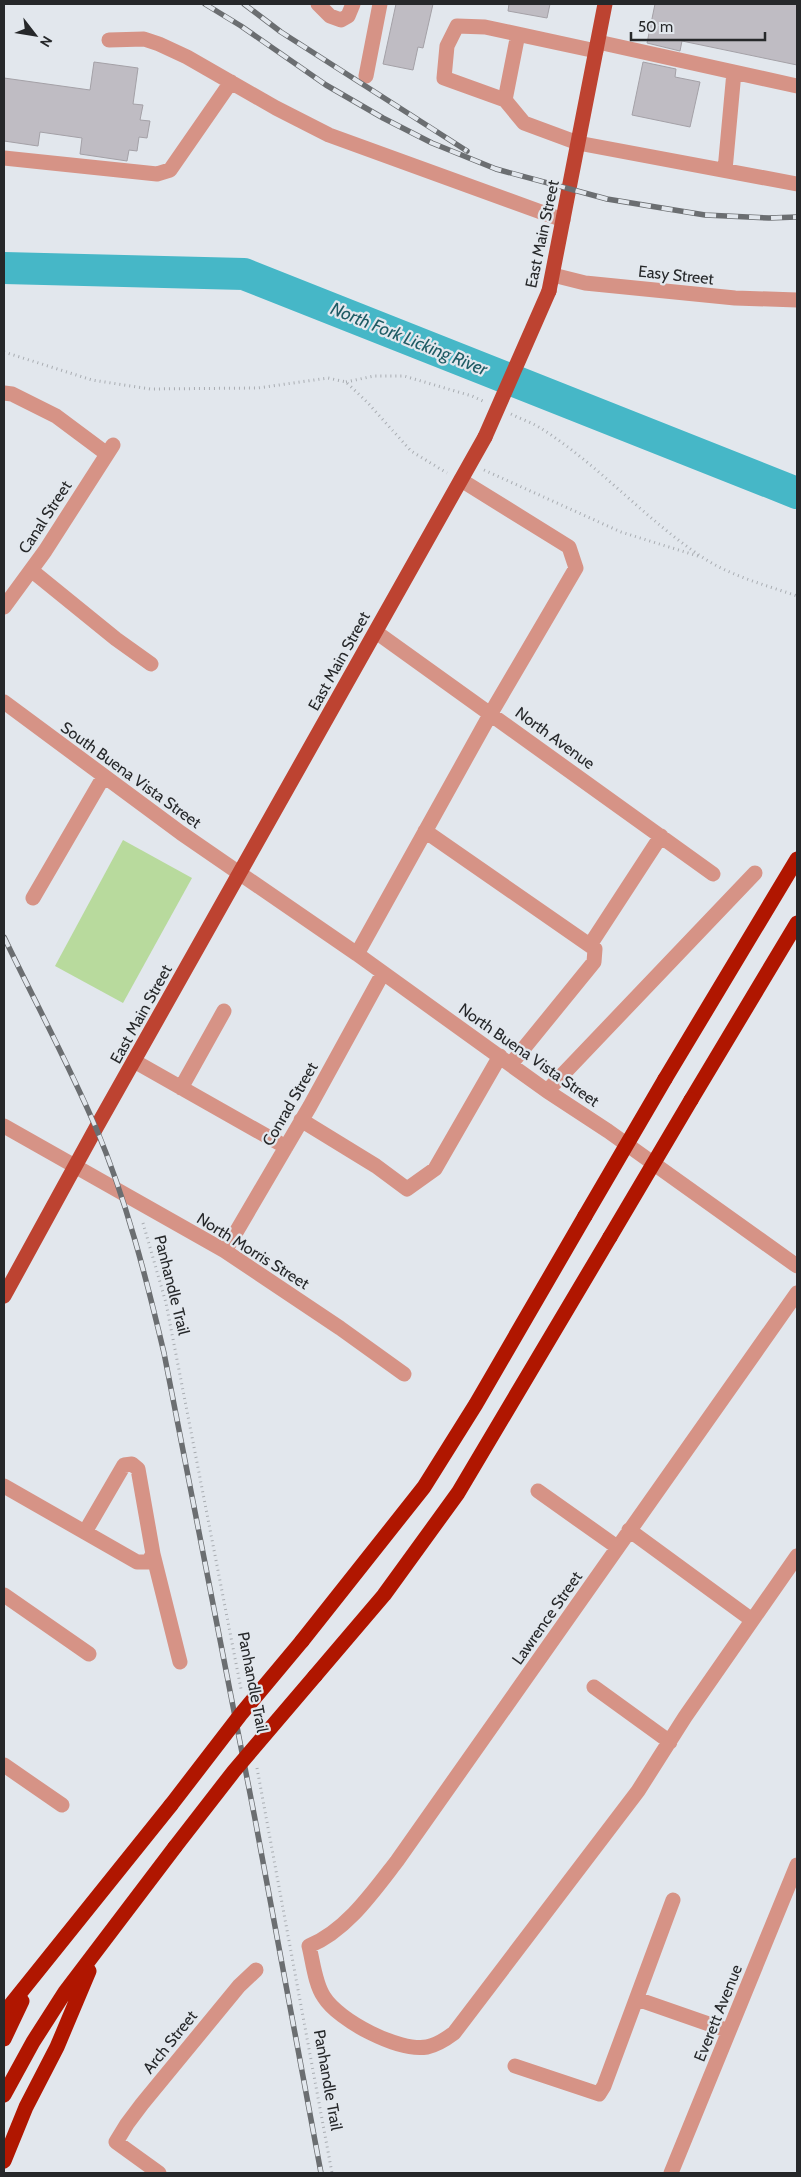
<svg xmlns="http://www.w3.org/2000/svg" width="801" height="2177" font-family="Cabin,sans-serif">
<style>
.green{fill:#b8da9d}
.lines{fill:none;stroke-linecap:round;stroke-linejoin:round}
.river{stroke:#46b7c7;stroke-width:32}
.building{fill:#bfbcc3;stroke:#a4a1a7}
.path{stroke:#a9adb2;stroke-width:3;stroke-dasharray:1 4;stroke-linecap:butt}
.minor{stroke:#d69386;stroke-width:15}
.major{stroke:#bd4331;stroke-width:15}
.highway{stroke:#b01600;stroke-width:15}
.rail-casing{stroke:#6b6e71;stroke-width:5.5}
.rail{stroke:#e2e7ed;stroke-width:4;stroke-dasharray:11;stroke-linecap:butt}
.major-bridge{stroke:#bd4331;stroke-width:15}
.highway-bridge{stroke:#b01600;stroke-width:15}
.labels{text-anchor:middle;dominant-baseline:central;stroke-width:4.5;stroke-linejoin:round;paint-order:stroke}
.street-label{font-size:16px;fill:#26282a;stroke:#e2e7ed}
.water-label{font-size:18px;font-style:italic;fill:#1e5b64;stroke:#e2e7ed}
</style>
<rect width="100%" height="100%" fill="#e2e7ed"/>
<path class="green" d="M123,840L192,878L123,1003L55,966Z"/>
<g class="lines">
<path class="river" d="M4,268L244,274L797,493"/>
</g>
<path class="building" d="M396,4H433L423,48L418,47L413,70L383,64Z
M509,4H550L547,18L508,11Z
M655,4H797V65L682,41L680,51L647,43Z
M94,62L138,68L133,104L143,105L140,120L150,121L147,138L139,137L137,151L129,150L127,161L80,154L82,138L40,132L38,146L4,141V78L90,90Z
M643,62L676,69L675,77L700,82L690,127L632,115Z"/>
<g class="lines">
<path class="path" d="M4,352L92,380L150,389L258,388L328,378L346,382L367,402L411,451L447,473
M346,382L374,376H404L472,396L485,402
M511,414C521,419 533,423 542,429C600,466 645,519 702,557C730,576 766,585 797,596
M484,470L621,532L701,557
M143,1223L166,1303L241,1689
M257,1768L332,2173"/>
<path class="minor" d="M318,4L330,16L341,20L348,16L353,4
M109,40L144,39L159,44L187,57L276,108L329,135L563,220
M598,42L797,86
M596,51L485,27L457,26L447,46L444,78L505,100L524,123L578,143L797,184
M366,76L380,4
M505,100L518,34
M4,158L157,174L170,170L231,82
M725,170L734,72
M553,275L585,283L735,298L797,300
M4,393L12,394L56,416L107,454
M31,570L116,639L151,664
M4,607L45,551L113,445
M376,632L713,874
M4,702L181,833L357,954L547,1091L608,1131L797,1266
M425,831L595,949L594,962L511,1064
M33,898L104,776
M590,945L661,836
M357,954L491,713L576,568L569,547L461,480
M134,1061L286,1147
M181,1088L224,1011
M547,1091L755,873
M301,1120L376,1166L407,1189L435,1169L500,1056
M4,1126L225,1251L340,1328L404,1374
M225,1251L310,1106L383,973
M797,1293L397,1861C373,1892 346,1931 309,1946C313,1962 315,1984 324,1997C339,2021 399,2052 427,2047C437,2045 446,2039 454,2033L638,1791L685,1717L797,1556
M4,1486L137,1562H148L153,1554L138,1469L132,1464L124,1465L85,1532
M538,1491L617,1547
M629,1530L752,1620
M153,1554L180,1662
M4,1595L89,1654
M594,1687L670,1742
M4,1765L62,1805
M637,1999L729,2031
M515,2066L599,2094L604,2086L673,1900
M159,2173L116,2142L127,2124L142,2104L239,1986L256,1970
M671,2173L797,1865"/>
<path class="major" d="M549,291L605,4
M4,1296L96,1128L485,437"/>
<path class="highway" d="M665,1079L797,859
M691,1100L797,923
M302,1641L424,1487L476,1404L585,1216
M315,1676L384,1595L458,1493L610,1237
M4,2013L171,1805
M4,2039L22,2001
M4,2095L33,2042L65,1992L175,1847
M4,2161L26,2107L57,2047L89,1971"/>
<defs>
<path id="rail" d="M205,4L241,26L326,85L383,118L432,143L496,169L607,199L705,215L769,218L797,217
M244,4L281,32L467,151
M4,937C34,1000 68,1063 96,1128C126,1199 146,1277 164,1353L255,1819L321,2173"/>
</defs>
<use href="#rail" class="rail-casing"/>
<use href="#rail" class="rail"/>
<path class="major-bridge" d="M485,437L549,291"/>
<path class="highway-bridge" d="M585,1216L665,1079
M610,1237L691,1100
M171,1805L241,1714L302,1641
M175,1847L234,1771L315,1676"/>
</g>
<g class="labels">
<g class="street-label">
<text transform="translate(542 234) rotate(-78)">East Main Street</text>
<text transform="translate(676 275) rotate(6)">Easy Street</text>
<text transform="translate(45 517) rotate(-57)">Canal Street</text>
<text transform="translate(339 661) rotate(-61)">East Main Street</text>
<text transform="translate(555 738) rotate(36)">North Avenue</text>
<text transform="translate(131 775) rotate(36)">South Buena Vista Street</text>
<text transform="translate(141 1014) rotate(-61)">East Main Street</text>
<text transform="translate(529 1055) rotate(35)">North Buena Vista Street</text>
<text transform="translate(290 1104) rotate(-60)">Conrad Street</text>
<text transform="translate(253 1251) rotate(32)">North Morris Street</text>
<text transform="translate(172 1285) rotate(76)">Panhandle Trail</text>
<text transform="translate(547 1618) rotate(-55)">Lawrence Street</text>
<text transform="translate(253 1682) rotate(79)">Panhandle Trail</text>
<text transform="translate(718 2013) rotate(-68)">Everett Avenue</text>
<text transform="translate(170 2042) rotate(-51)">Arch Street</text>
<text transform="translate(328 2080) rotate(80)">Panhandle Trail</text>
</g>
<g class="water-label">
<text transform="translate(409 339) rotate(22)">North Fork Licking River</text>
</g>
</g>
<rect width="801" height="2177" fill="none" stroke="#26282a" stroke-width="10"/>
<g transform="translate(35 35) rotate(121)" stroke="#e2e7ed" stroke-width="4" paint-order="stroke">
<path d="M0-4L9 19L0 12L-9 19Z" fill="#26282a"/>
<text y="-8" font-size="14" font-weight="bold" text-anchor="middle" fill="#26282a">N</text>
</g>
<path d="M631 32v8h134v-8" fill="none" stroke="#26282a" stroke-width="2.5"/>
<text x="638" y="32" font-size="15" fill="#26282a" stroke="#e2e7ed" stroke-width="4" paint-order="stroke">50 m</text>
</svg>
